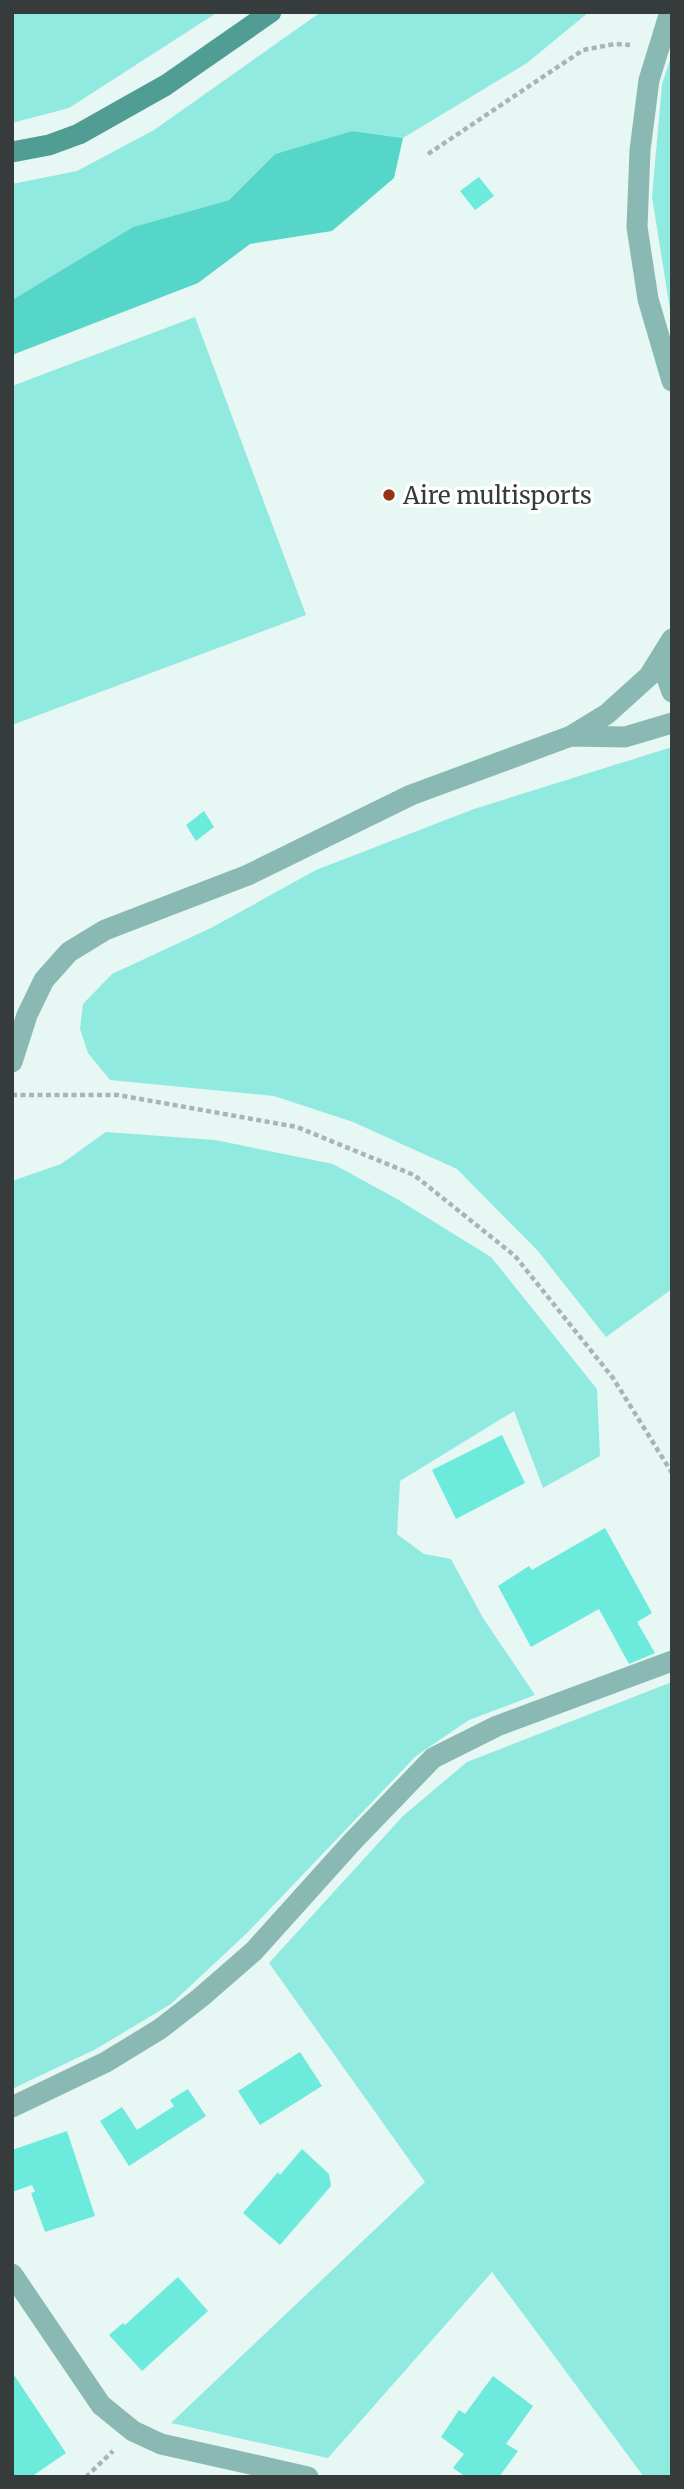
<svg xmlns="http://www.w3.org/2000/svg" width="684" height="2489" font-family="Merriweather,serif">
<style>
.green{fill:#91eadf}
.forest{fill:#56d6c9}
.building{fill:#6ceadc}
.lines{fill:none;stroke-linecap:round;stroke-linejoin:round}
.path{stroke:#a8b5b3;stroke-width:4.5;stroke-dasharray:5 3.5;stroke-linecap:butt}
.street{stroke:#8ab9b3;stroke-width:21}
.secondary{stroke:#509d94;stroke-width:21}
.poi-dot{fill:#993214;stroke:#fff;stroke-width:2.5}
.labels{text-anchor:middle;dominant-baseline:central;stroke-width:7;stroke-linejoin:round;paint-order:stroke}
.poi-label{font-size:24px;fill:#363c3b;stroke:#fff;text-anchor:start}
</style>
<rect width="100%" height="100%" fill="#e6f7f4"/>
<path class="green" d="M12,12H218L69,108L12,123Z
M321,12H589L527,63L403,138L352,131L275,154L229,200L133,227L12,300V184L77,171L154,130Z
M672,54V322L652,197L662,84Z
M195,317L306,615L12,725V386Z
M672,747V1289L606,1337L538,1251L457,1169L353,1122L274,1096L110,1080L88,1053L80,1029L83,1004L112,974L211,928L316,870L474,809Z
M106,1132L215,1140L333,1164L397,1199L491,1257L597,1389L600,1456L543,1488L514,1411L400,1481L397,1534L424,1554L451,1559L483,1618L535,1695L469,1720L416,1756L247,1933L171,2004L96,2049L12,2089V1181L61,1164Z
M672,1682V2477H644L492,2272L328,2458L171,2423L425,2182L269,1963L403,1816L467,1762Z"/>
<path class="forest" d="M352,131L403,138L394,178L332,231L250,244L198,283L12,355V300L133,227L229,200L275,154Z"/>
<path class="building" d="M479,177L494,196L475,210L460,191Z
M204,811L214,827L196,841L186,825Z
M502,1435L525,1483L456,1519L432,1470Z
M605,1528L652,1613L637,1622L655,1653L629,1664L599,1609L531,1647L498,1586L529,1566L532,1570Z
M300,2052L322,2086L260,2125L238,2091Z
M188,2089L206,2116L129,2166L100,2121L122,2107L137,2130L174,2106L170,2100Z
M67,2131L95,2216L45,2232L31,2193L35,2192L32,2185L12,2192V2150Z
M302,2149L329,2174L331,2186L280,2245L243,2213L278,2172L280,2175Z
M178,2277L208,2311L142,2371L109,2335L123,2323L125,2325Z
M12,2372L66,2453L31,2477H12Z
M493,2376L533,2406L506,2444L518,2451L499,2477H466L453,2468L464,2454L441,2437L459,2410L465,2414Z"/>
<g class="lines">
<path class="path" d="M428,154L583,50L615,44L630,45
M12,1095H118L297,1127L414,1175L515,1256L613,1378L672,1473
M86,2477L113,2451"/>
<path class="street" d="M670,12L649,80L640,150L637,227L648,299L672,381
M660,659L672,692
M571,736L625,737L672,723
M12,1062L27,1015L44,980L69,952L105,930L248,875L411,795L571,736L607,714L649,676L672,639
M12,2107L106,2062L160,2029L200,1998L254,1951L353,1841L433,1758L497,1726L672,1661
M12,2274L101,2405L133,2431L161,2444L308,2477"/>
<path class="secondary" d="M12,152L49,145L79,134L166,85L271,12"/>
</g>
<circle class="poi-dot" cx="389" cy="495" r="7"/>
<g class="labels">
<g class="poi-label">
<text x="403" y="495">Aire multisports</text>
</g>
</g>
<rect width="684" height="2489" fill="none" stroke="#363c3b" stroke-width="28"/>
</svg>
